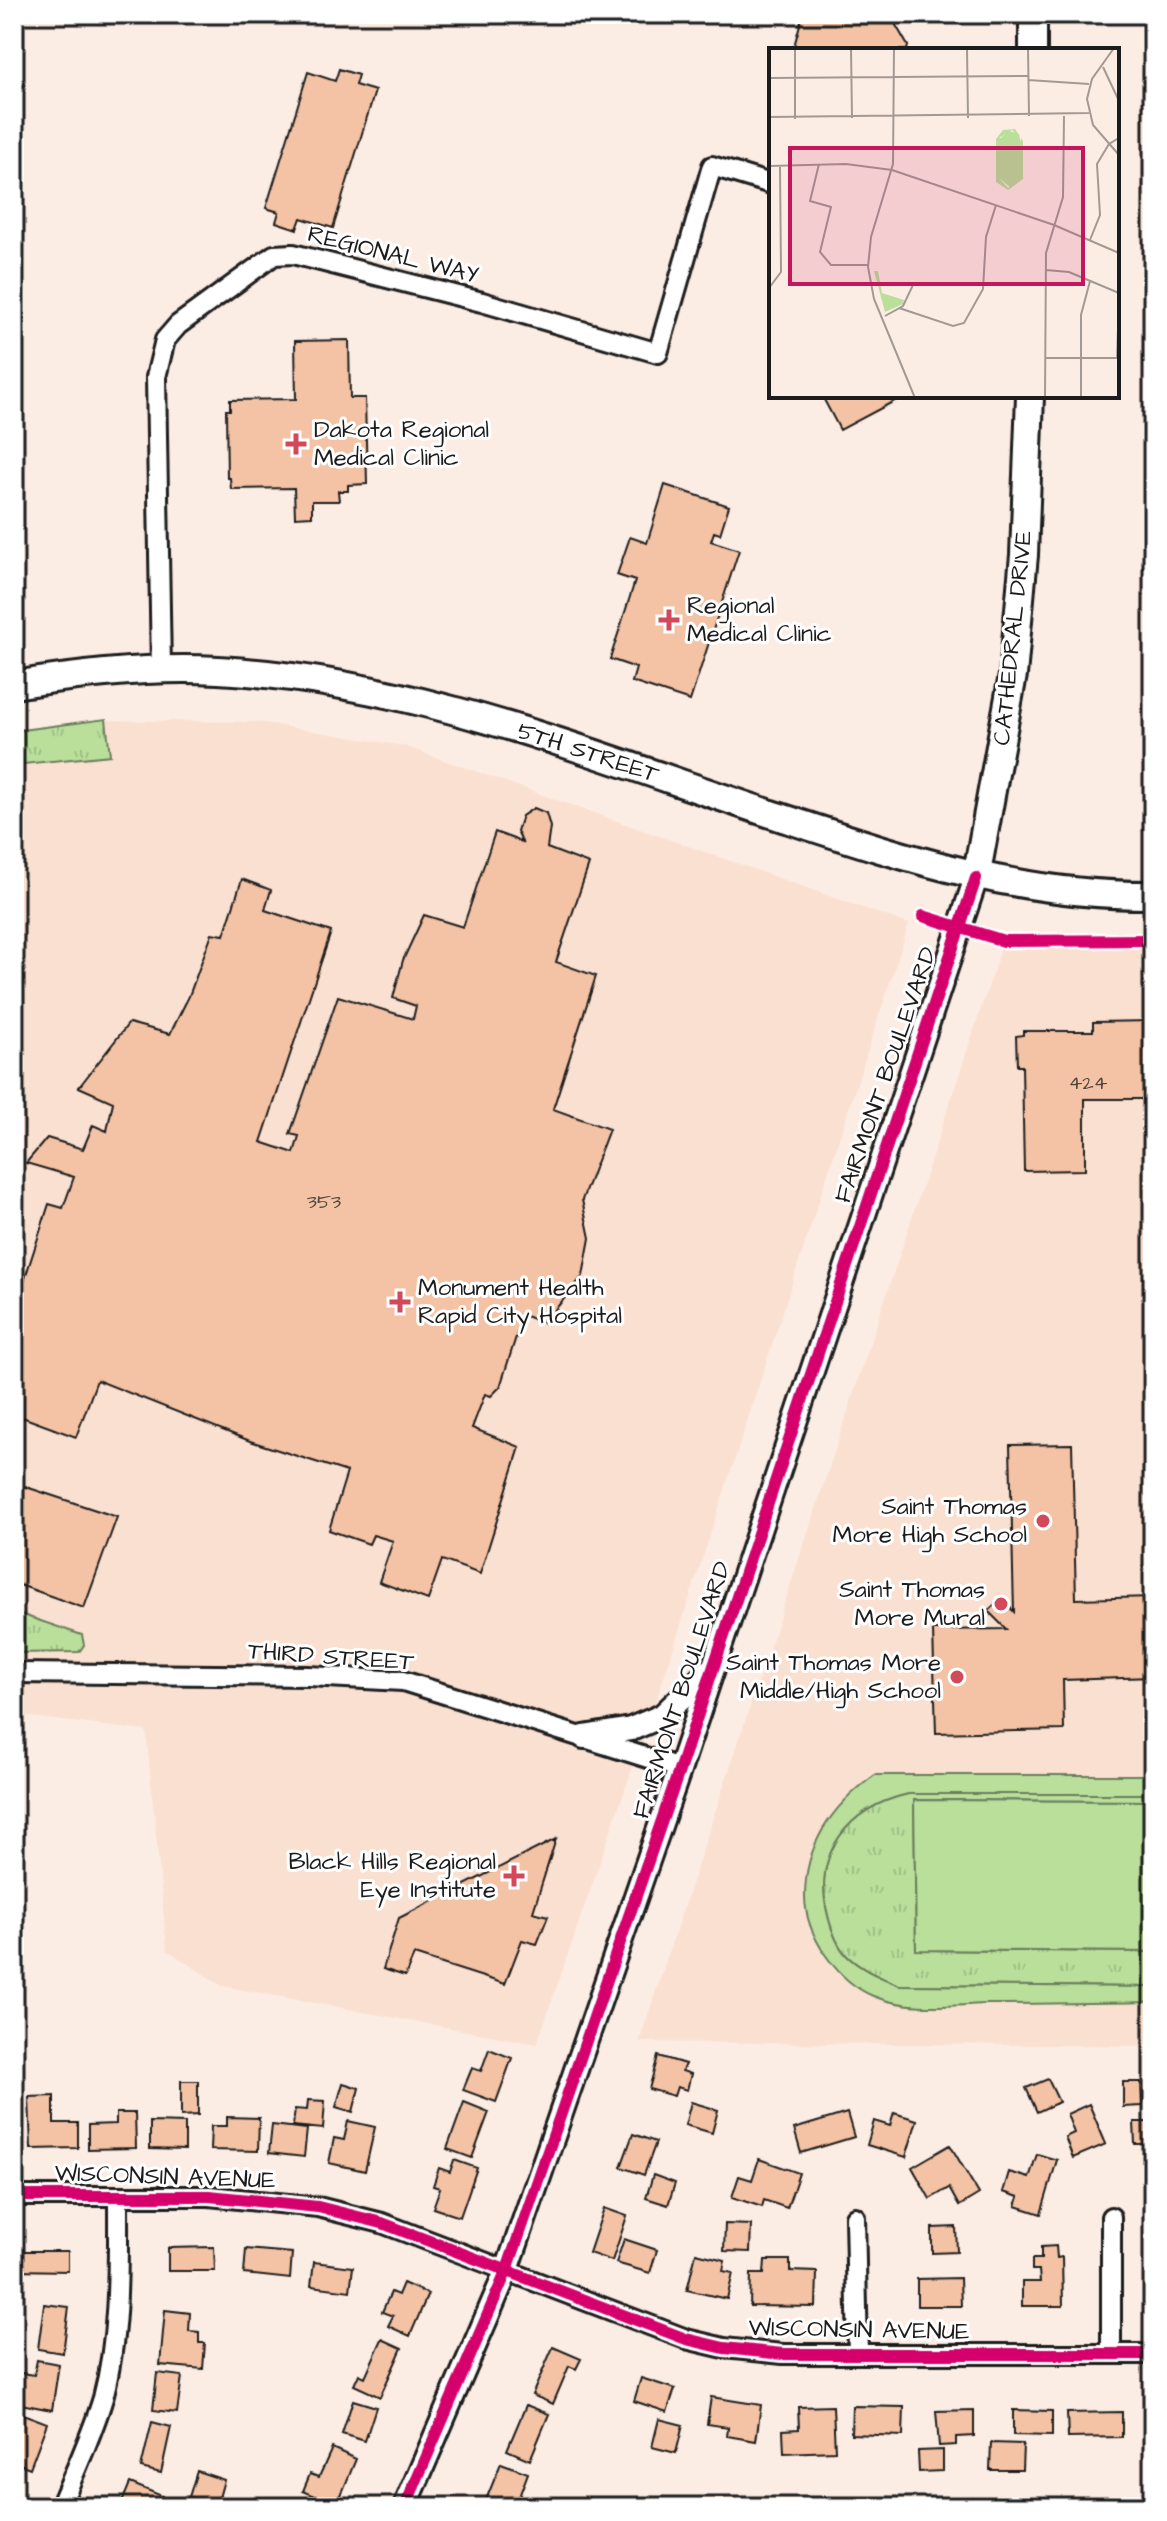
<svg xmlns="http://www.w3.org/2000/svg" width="1167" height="2521" font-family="'Architects Daughter',sans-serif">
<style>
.built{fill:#fae0d1}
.grass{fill:url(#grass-tufts);stroke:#6a7e5c;stroke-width:2}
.garden{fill:#b9df9b;stroke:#6a7e5c;stroke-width:2}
.building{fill:#f4c3a5;stroke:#1c1c1c;stroke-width:2}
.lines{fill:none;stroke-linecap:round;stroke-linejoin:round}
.minor-casing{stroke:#1c1c1c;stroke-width:24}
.tertiary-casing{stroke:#1c1c1c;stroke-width:28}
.secondary-casing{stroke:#1c1c1c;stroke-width:32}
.minor{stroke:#fff;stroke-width:18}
.tertiary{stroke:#fff;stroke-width:22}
.secondary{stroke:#fff;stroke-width:26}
.cycleway-casing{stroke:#fff;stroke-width:17}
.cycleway{stroke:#d6006c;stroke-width:12}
.poi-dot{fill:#d1495b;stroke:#fff;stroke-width:3}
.labels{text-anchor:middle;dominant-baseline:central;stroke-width:6;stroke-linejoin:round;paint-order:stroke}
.number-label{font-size:20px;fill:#52463e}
.street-label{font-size:24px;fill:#1c1c1c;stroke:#fff}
.poi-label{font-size:24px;fill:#1c1c1c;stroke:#fff;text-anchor:end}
.inset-road{fill:none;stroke:#a29994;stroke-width:2}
.view{fill:#c2185b;fill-opacity:0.15;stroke:#c2185b;stroke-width:4}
.inset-edge{fill:none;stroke:#1c1c1c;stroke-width:4}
</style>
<defs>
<pattern id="grass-tufts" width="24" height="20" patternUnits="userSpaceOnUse" patternTransform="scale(2)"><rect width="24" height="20" fill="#b9df9b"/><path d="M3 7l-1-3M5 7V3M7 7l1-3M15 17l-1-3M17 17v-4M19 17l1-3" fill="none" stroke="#9ebf85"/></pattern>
</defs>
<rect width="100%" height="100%" fill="#fcede4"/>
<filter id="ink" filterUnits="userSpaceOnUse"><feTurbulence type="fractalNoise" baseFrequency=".0125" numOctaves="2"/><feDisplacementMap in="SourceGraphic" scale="16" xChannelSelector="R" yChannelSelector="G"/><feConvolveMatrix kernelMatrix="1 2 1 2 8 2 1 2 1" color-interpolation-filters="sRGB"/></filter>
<g filter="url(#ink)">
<path class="built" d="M82,720L258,722L404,746L909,924L663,1680L537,2044L222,1986L167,1950L146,1731L14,1715V732Z
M1153,944V2046L639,2042L1002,945Z"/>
<path class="grass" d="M106,719L110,755L14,765V731Z
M14,1612L82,1635L84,1645L79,1652L14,1653Z
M908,1794H1153V1801L914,1800L916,1950L1153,1952V1987L899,1985C880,1977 861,1970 846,1955C837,1945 831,1928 828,1916C812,1854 847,1808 908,1794Z"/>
<path class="garden" d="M875,1775H1153V1794H908C847,1808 812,1854 828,1916C831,1928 837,1945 846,1955C861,1970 880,1977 899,1985L1153,1987V2002C1098,2003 1043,2004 988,2004C952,2005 908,2011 873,1996C837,1981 805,1935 805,1896C805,1843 834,1804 875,1775Z
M914,1800L1153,1801V1952L916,1950Z"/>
<path class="building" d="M807,14L890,15L908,46L907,50H793L802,17Z
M339,69L358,75L355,85L375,91L333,228L301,218L297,229L276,222L279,212L266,208L308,72L335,81Z
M349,340L350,398H365L367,484L348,485V491H338L339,501H312V516L295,517L294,488L231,489L230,478H227L226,410H230V400L296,399L295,341Z
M822,396H904L840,430Z
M665,485L729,506L720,534L714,532L711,541L739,550L690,701L632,682L636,668L610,659L635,581L617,575L630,537L647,543Z
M534,808L546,813L550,827L547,848L589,864L556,962L596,976L553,1109L609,1129L582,1200L590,1238L583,1276L544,1323L523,1315L500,1387L491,1396L485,1394L472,1428L520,1447L480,1574L442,1560L428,1600L379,1582L393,1541L373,1535L369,1544L329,1530L347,1472L250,1441L97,1380L76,1437L14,1414V1355L17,1345L14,1343V1312L49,1204L63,1208L74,1177L26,1163L47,1138L83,1149L93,1125L107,1131L113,1102L79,1087L129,1023L170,1034L189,996L212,933L224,935L242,879L271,890L265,910L331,932L261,1142L294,1153L299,1136L290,1134L338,996L413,1019L416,1006L393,998L403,960L424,915L463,927L495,832L522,842L517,831L522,816Z
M1153,1021V1099H1085V1170L1024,1171L1022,1066H1017L1016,1036L1023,1035V1031H1093V1022Z
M1072,1444L1076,1599L1153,1597V1677L1063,1680L1064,1730L936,1733L933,1630L1006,1629L988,1611L1001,1598L1014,1612L1010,1445Z
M14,1483L117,1517L84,1608L14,1583Z
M556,1839L533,1912L548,1916L537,1944L522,1940L505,1984L414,1955L405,1976L383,1969L399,1918Z
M489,2049L512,2058L496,2102L463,2090L472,2068L481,2071Z
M658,2056L685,2064L682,2071L691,2074L687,2090L677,2087L674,2096L649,2089Z
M1048,2079L1059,2102L1037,2112L1026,2088Z
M181,2081H198V2115L181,2116Z
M1123,2082H1141L1142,2106L1123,2107Z
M343,2083L359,2088L353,2112L336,2107Z
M14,2093H22V2150H14Z
M54,2096V2123H78V2148L31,2149L29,2097Z
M308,2100L325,2101L323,2129L293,2126L295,2109L307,2110Z
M464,2102L489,2112L472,2158L447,2149Z
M691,2102L718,2110L712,2133L685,2125Z
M1089,2104L1106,2144L1073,2158L1065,2137L1074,2133L1067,2114Z
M116,2113H135L136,2148L88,2149V2125L116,2124Z
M847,2113L854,2137L801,2153L794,2129Z
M894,2113L917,2120L906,2157L867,2145L874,2121L890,2126Z
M227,2117L259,2118L258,2151L210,2150L211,2126H227Z
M348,2121L375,2127L365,2171L329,2163L334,2138L344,2140Z
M150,2122L185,2123V2150L150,2149Z
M1134,2122H1153V2144H1135Z
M272,2125L307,2129L304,2157L269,2153Z
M633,2134L656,2142L644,2175L621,2167Z
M950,2145L979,2194L959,2206L949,2188L930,2199L912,2167Z
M1037,2154L1057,2160L1041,2214L1016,2206L1019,2197L1003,2192L1009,2172L1029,2178Z
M759,2159L799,2173L787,2208L764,2200L762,2207L732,2197L739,2176L752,2180Z
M454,2160L477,2168L460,2217L433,2208L440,2188L433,2186L439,2168L450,2172Z
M653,2175L675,2183L668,2205L646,2198Z
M604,2208L627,2216L612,2261L589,2253Z
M725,2224L751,2225L750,2252L724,2251Z
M956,2227L957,2252L932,2253V2228Z
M624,2239L657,2250L650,2273L616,2263Z
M1056,2246L1057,2258L1062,2257L1063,2306H1022V2282H1040L1039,2270H1032V2259H1041V2247Z
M214,2247L215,2271H168V2248Z
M246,2249L292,2253L290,2279L244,2274Z
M14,2251H68V2271L14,2270Z
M696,2253L725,2260L723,2271L733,2273L727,2299L687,2290Z
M765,2260H790V2271L817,2272L816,2307L750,2306L751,2274H764Z
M314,2262L353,2267L350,2291L311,2286Z
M960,2278L961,2306H917V2279Z
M403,2283L428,2294L410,2336L388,2326L393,2316L382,2312L391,2292L398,2295Z
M44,2304L69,2307L63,2353L38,2349Z
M165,2310L190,2313L189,2331L199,2332V2343H205L203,2369L160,2365Z
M382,2339L402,2348L380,2397L354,2385L359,2374L365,2377Z
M553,2347L581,2359L576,2369L569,2366L553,2404L532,2395Z
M37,2360L59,2364L52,2410L15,2403L20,2373L34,2375Z
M157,2373L182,2376L177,2413L153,2410Z
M641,2378L675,2389L667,2412L634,2401Z
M711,2397L761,2405L756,2441L727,2436L728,2427L707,2424Z
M353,2400L376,2407L365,2441L342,2434Z
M526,2405L549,2414L530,2460L507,2450Z
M833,2406L835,2451L784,2453L783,2430L799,2429L798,2407Z
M852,2406L904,2407L903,2436L851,2434Z
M974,2410V2436L956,2437V2445L939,2446L936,2411Z
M1013,2410L1052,2411V2436L1013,2435Z
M1146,2411H1153V2436H1145Z
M1122,2412V2437L1068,2438L1067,2413Z
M23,2414L47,2423L30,2468L14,2462V2440Z
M659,2419L683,2425L676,2453L652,2447Z
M152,2422L171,2427L161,2473L141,2468Z
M991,2443L1023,2444L1022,2470H990Z
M332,2448L356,2459L337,2505L303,2491L310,2474L319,2477Z
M943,2450V2471L919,2472L918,2451Z
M501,2463L528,2473L515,2507H483Z
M197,2471L224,2480L217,2505L189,2497Z
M130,2483L162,2496L158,2507H120Z"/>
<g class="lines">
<defs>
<path id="minor" d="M161,669L156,377L165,340L178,325L274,255L293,254L482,302L658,353L712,166L771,184
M14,1673L308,1676L403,1681L680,1768
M14,2196H209L318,2207L382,2223L686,2339L724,2348L783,2354H1153
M855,2217L858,2354
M1111,2217V2354
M60,2507C75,2471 92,2435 103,2398C120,2333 118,2263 118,2196"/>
<path id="tertiary" d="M584,1737L631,1729L662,1716L710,1670
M405,2507L507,2270L680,1768L976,878"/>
<path id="secondary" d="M1033,50V14
M14,685C81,674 150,666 218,670C410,680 591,754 771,814C900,856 1015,896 1153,895
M976,878L1013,675L1024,555L1030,396"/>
</defs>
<use href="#minor" class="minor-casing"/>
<use href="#tertiary" class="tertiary-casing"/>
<use href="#secondary" class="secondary-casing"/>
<use href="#minor" class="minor"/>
<use href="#tertiary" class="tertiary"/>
<use href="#secondary" class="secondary"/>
<defs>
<path id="cycleway" d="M923,916L1004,941L1153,940
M14,2196H209L318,2207L382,2223L686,2339L724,2348L783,2354H1153
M405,2507L507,2270L680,1768L976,878"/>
</defs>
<use href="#cycleway" class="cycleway-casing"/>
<use href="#cycleway" class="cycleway"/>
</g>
</g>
<g class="poi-dot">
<path d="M292 432h8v8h8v8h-8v8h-8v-8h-8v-8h8z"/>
<path d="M665 608h8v8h8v8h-8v8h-8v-8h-8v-8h8z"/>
<path d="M396 1290h8v8h8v8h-8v8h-8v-8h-8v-8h8z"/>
<circle cx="1043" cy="1521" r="8"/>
<circle cx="1001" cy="1604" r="8"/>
<circle cx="957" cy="1677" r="8"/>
<path d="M510 1864h8v8h8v8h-8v8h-8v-8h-8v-8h8z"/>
</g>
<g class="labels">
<g class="number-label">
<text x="1088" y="1083">424</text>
<text x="324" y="1202">353</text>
</g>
<g class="street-label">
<text transform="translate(393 255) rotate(14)">REGIONAL WAY</text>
<text transform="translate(1013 638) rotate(-84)">CATHEDRAL DRIVE</text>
<text transform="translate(588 753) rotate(18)">5TH STREET</text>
<text transform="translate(886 1075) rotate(-71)">FAIRMONT BOULEVARD</text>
<text transform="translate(331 1657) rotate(4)">THIRD STREET</text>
<text transform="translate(682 1690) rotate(-72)">FAIRMONT BOULEVARD</text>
<text transform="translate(165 2177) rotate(2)">WISCONSIN AVENUE</text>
<text transform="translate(859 2330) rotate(1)">WISCONSIN AVENUE</text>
</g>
<g class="poi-label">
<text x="314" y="430" text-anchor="start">Dakota Regional<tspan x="314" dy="28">Medical Clinic</tspan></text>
<text x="687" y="606" text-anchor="start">Regional<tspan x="687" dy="28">Medical Clinic</tspan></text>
<text x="418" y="1288" text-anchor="start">Monument Health<tspan x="418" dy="28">Rapid City Hospital</tspan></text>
<text x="1027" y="1507">Saint Thomas<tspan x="1027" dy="28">More High School</tspan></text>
<text x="985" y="1590">Saint Thomas<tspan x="985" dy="28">More Mural</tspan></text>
<text x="941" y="1663">Saint Thomas More<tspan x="941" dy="28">Middle/High School</tspan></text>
<text x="496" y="1862">Black Hills Regional<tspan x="496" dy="28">Eye Institute</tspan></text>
</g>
</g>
<g transform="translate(769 48)">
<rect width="350" height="350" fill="#fcede4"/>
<path d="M239,83L249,85L252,94V131L242,140L230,130V92ZM105,223H109L113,245L135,252L134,256L116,264Z" fill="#b9df9b"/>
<path d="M246,81L254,93V131L239,142L227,134V91L234,82ZM243,82L252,90V131L239,140L230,130L248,129V91L230,90Z" fill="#b9df9b" fill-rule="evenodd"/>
<path class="inset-road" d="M26,0V71M82,0L83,70M125,0L124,116L102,189L99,219L105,251L146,350M198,0L199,70M259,0L260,68M345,0L323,31L318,51L324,77L350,107M334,19L350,53M0,30L259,28M259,32L320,36M0,69L320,65M50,116L41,153L62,159L51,204L62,217H99M0,118L77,116L123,122M123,122L285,177L350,205M321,192L331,167L328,116L340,96L350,90M277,222L300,224L350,245M0,240L12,224L11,119M130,260L184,278L195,275L214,241L217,189L227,157M116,268L134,258L144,237M276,310H350M348,310L350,251M276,350L277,205L294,149L295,68M312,350V267L321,233"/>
<path class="view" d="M21,100H314V236H21Z"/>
<rect width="350" height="350" class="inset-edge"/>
</g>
<rect width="1167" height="2521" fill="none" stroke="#fff" stroke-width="48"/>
<rect x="24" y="24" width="1119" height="2473" fill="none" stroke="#1c1c1c" stroke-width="3" filter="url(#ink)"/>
</svg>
